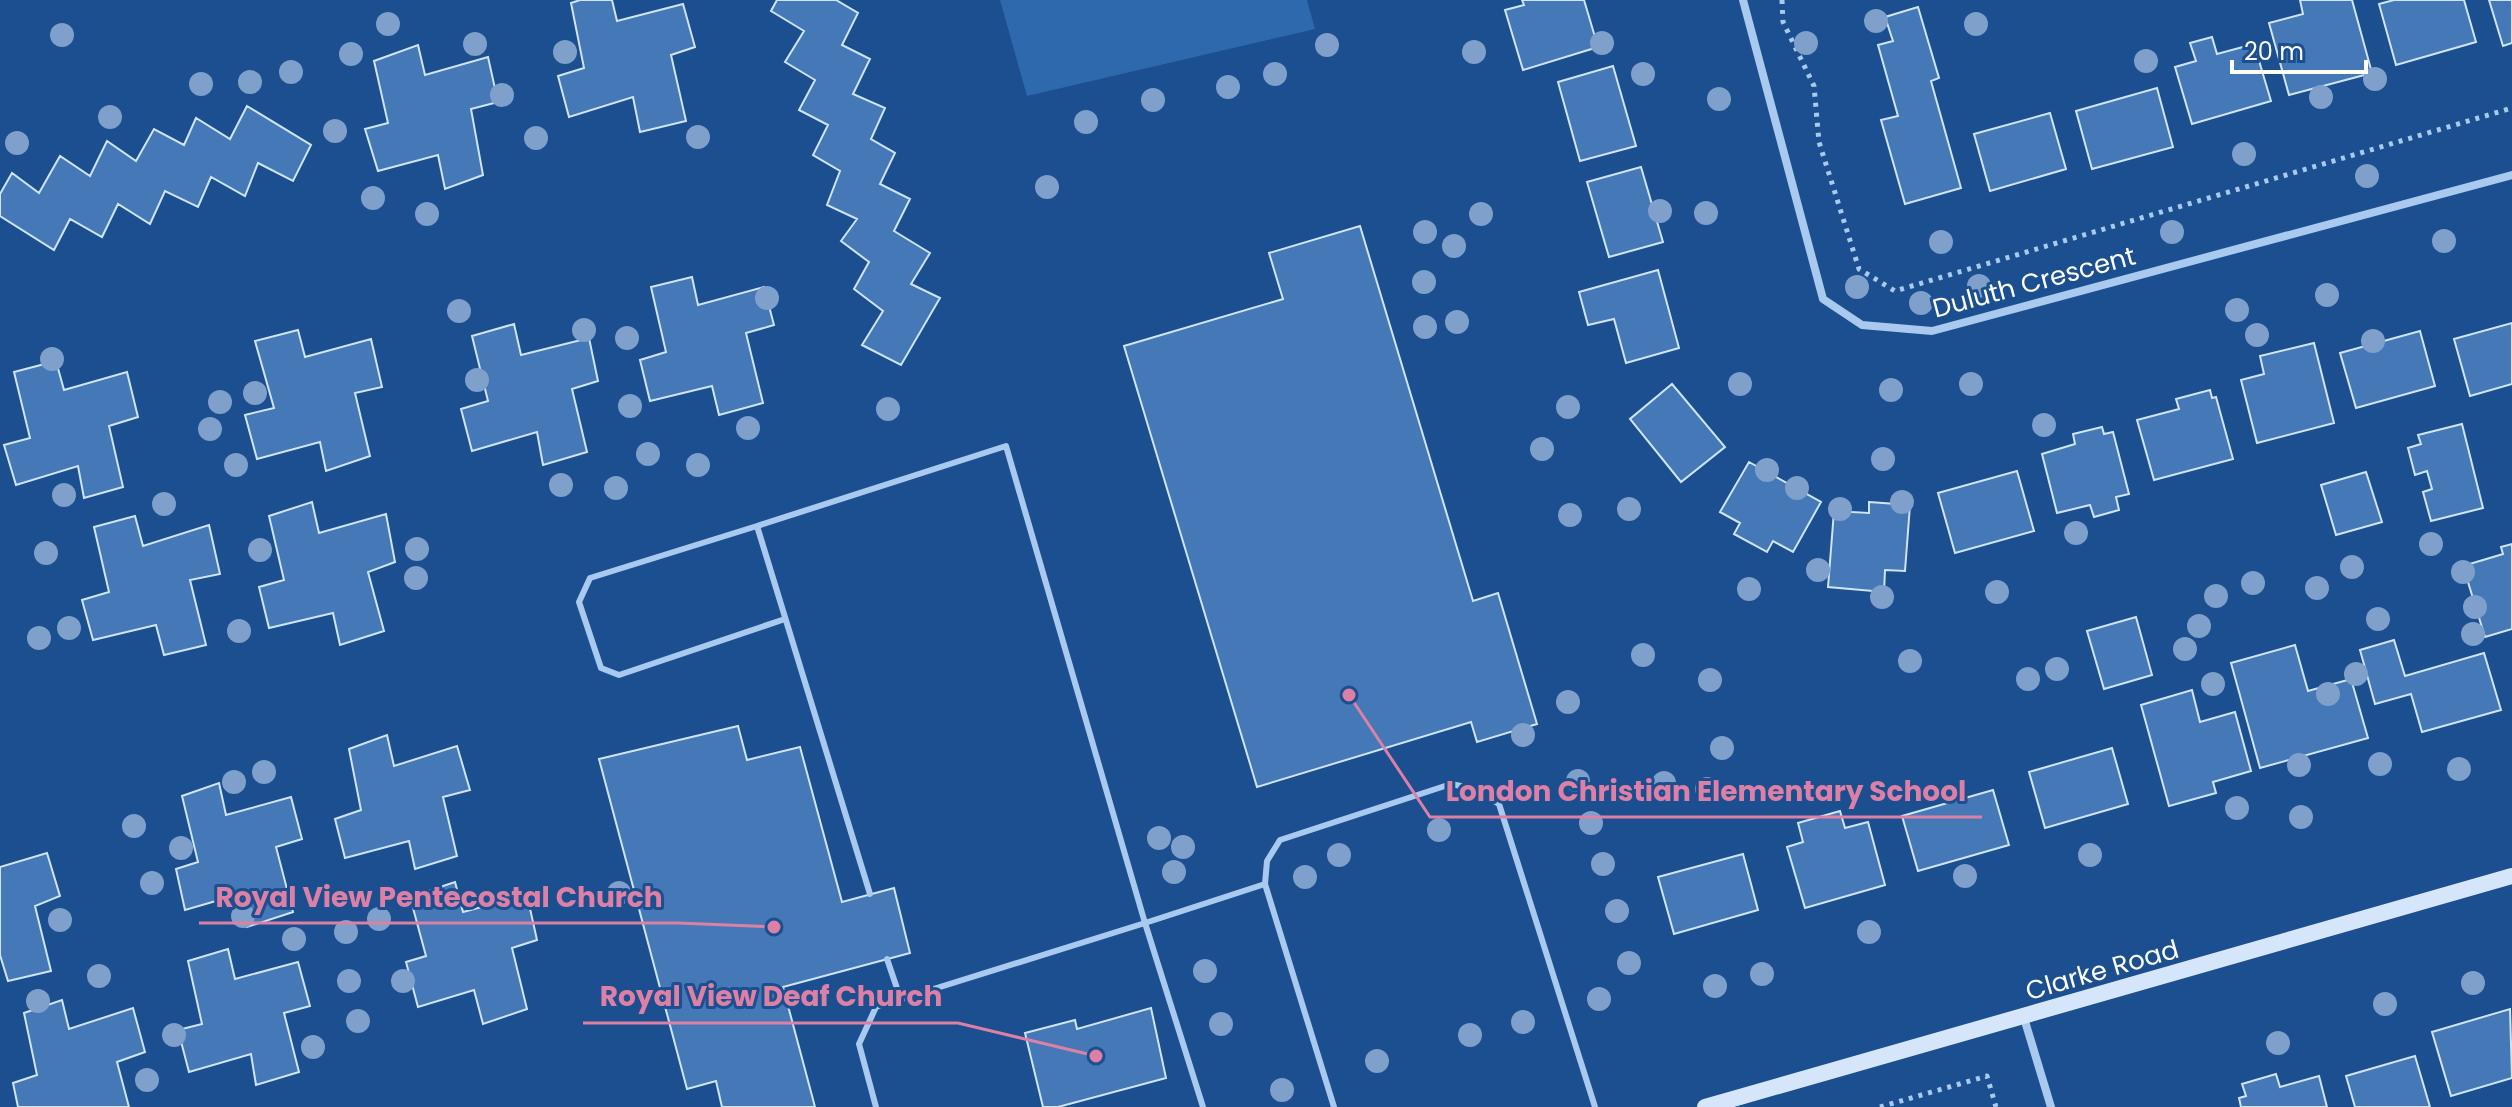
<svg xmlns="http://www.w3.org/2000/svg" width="2512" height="1107" font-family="Poppins,sans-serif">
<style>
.green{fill:#2e69ad}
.building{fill:#4478b7;stroke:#cfe3fa;stroke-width:2}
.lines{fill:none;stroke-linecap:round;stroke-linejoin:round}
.path{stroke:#a9c9ee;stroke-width:5;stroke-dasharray:4 6;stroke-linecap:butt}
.service{stroke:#a9c9ee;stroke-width:6}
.minor{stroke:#a9c9ee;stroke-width:8}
.secondary{stroke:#d6e6fa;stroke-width:16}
.tree{fill:#7ea0ca}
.labels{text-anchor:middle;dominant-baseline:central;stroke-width:6;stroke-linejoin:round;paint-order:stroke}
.street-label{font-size:26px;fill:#fff;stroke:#1b4f8f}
.leader{fill:none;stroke:#dd80a5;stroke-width:3}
.callout-dot{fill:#dd80a5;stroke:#1b4f8f;stroke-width:3}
.callout-label{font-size:28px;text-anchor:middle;font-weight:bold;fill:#dd80a5;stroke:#1b4f8f;stroke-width:6;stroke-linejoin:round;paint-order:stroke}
</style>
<rect width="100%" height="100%" fill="#1b4f8f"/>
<path class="green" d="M1000,0H1307L1315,29L1027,96Z"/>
<path class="building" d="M580,0H612L617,21L683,4L695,47L671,55L686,121L640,132L633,97L569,117L558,76L584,68L571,3Z
M777,0H836L858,13L842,45L870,59L853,94L885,108L871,139L895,153L880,184L910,199L894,231L930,253L911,284L940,298L901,365L862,345L883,311L854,289L869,262L841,241L857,219L827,205L840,171L813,155L828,125L799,110L815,80L785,62L804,31L771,11Z
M1522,0H1584L1598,47L1523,70L1505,10L1524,5Z
M2300,0H2352L2372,73L2289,95L2269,23L2303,14Z
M2394,0H2464L2476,42L2396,65L2379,4Z
M2489,0H2512V43L2503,46Z
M1918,7L1939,78L1931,81L1961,188L1905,204L1881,120L1898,116L1878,45L1893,41L1885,17Z
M2212,37L2217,54L2254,44L2271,101L2192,124L2175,67L2196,61L2190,43Z
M418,45L425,75L488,57L498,102L471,109L483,175L445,189L438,155L378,171L365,129L388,123L374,61Z
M1613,66L1636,146L1580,161L1558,82Z
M2157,88L2173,147L2092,169L2076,111Z
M247,106L311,145L293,181L258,163L245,196L211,177L198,207L165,191L150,224L118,204L102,237L70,219L54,250L0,216V194L12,173L39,193L60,156L90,176L107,141L136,161L154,129L184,145L196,118L230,139Z
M2050,113L2066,169L1990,191L1974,134Z
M1641,167L1663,242L1609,257L1587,182Z
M1360,226L1473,601L1498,593L1537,724L1477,742L1471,722L1257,787L1124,346L1283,299L1269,253Z
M1658,270L1679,348L1626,363L1614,319L1588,325L1579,292Z
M692,277L698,305L764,287L774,325L746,333L763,403L719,415L712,386L650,401L640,360L666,352L651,287Z
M2512,323V384L2470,396L2454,339Z
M514,324L521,355L589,338L598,381L572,389L587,452L543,465L537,432L472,451L461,409L488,401L472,336Z
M298,330L305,357L371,339L382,387L355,393L370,456L326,471L320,442L257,459L245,415L274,408L255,341Z
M2420,331L2435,386L2356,408L2340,353Z
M2314,343L2334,423L2257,443L2241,380L2264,374L2260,356Z
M56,361L64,390L127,372L138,417L109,426L123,487L84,498L78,466L16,485L4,445L30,438L14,372Z
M1672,384L1725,447L1681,482L1630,419Z
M2210,390L2212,398L2216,397L2233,459L2154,480L2137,420L2179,409L2176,399Z
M2462,424L2483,508L2431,521L2423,492L2432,489L2427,471L2415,475L2408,448L2421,444L2418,435Z
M2102,427L2104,434L2113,432L2129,494L2116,497L2119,510L2094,517L2090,505L2057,513L2042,454L2075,444L2073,434Z
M1749,462L1821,502L1793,552L1773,541L1767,552L1734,534L1740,523L1720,512Z
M2017,471L2034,531L1955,553L1938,493Z
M2366,472L2382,522L2336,535L2321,485Z
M312,502L319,533L386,514L395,562L368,572L384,631L340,645L333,613L269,628L259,587L284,580L269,516Z
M1869,502L1910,505L1905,571L1885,570L1884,592L1828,587L1834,511L1869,513Z
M135,516L143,546L209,525L220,574L190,580L206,645L164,655L156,625L93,640L82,600L109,592L94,527Z
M2512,544V629L2485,637L2463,566L2503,554L2501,547Z
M2136,617L2152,675L2104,689L2087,631Z
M2394,640L2405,676L2484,653L2501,710L2422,732L2411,694L2375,704L2360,650Z
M2295,645L2308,691L2351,679L2368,738L2260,768L2231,663Z
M2192,690L2200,722L2235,712L2251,771L2213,782L2216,793L2169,806L2141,705Z
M738,726L747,760L800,747L842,902L894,888L910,953L783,987L815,1107H722L716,1081L687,1089L599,759Z
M387,735L394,766L457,746L470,790L443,797L457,856L415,869L409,841L345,858L335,819L361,810L349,749Z
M2112,748L2128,804L2045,828L2029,772Z
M219,783L226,815L291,797L302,839L276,847L293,912L247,927L240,894L185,910L176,869L198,862L182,796Z
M1993,790L2009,845L1918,871L1902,816Z
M1840,811L1845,828L1868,822L1885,885L1805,908L1787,847L1803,842L1798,823Z
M47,853L60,896L35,906L51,971L8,981L0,955V867Z
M1743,854L1758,910L1674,934L1658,877Z
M455,882L463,912L527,895L537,940L512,948L527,1009L483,1024L474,990L418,1007L406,962L426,956L410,897Z
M228,949L235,979L298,962L310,1006L284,1013L299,1072L256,1085L251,1054L189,1072L178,1030L202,1024L188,961Z
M62,1000L69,1029L133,1008L145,1052L117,1062L129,1107H18L13,1083L37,1075L24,1013Z
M1151,1008L1166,1078L1058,1107H1043L1025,1033L1075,1020L1077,1029Z
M2510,1009L2512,1078L2451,1096L2432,1032Z
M2415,1056L2430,1107H2355L2346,1076Z
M2276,1074L2280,1087L2319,1076L2327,1107H2241L2239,1098L2246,1096L2242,1084Z"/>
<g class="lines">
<path class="path" d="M1782,0L1783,22L1814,86L1819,142L1859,269L1895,291L2512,108
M1880,1107L1987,1076L1996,1107"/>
<path class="service" d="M757,526L590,578L579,602L601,668L619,675L785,619
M870,894L757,526L1006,446L1145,923L1265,884
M887,959L901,1000
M876,1107L859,1044L876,1007L1145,923L1203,1107
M1334,1107L1265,884L1267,861L1280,840L1451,784L1471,788L1499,804L1595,1107"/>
<path class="minor" d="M1743,0L1823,299L1862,325L1932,331L2512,175
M2024,1018L2051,1107"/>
<path class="secondary" d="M1705,1107L2512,876"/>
</g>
<g class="tree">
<circle cx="1876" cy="21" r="12"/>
<circle cx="388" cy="24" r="12"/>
<circle cx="1976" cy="24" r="12"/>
<circle cx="62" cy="35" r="12"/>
<circle cx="1602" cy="43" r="12"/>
<circle cx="1806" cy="43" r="12"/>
<circle cx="475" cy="44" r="12"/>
<circle cx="1327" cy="45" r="12"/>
<circle cx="565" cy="52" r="12"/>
<circle cx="1474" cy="52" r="12"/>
<circle cx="351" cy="54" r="12"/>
<circle cx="2146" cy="61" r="12"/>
<circle cx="291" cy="72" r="12"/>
<circle cx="1275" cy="74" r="12"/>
<circle cx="1643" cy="74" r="12"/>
<circle cx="2375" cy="79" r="12"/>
<circle cx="250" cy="82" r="12"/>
<circle cx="201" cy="84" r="12"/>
<circle cx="1228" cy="87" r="12"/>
<circle cx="502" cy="95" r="12"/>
<circle cx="2321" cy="97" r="12"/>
<circle cx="1719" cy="99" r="12"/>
<circle cx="1153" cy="100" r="12"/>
<circle cx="110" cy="117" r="12"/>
<circle cx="1086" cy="122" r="12"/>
<circle cx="335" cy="131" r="12"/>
<circle cx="698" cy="137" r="12"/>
<circle cx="536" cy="138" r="12"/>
<circle cx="17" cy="143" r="12"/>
<circle cx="2244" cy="154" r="12"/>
<circle cx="2367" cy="176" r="12"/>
<circle cx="1047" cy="187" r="12"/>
<circle cx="373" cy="198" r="12"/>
<circle cx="1660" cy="211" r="12"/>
<circle cx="1706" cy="213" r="12"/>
<circle cx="427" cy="214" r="12"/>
<circle cx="1481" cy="214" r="12"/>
<circle cx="1425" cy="232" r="12"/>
<circle cx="2172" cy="232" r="12"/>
<circle cx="2444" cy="241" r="12"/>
<circle cx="1941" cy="242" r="12"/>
<circle cx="1454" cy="246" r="12"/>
<circle cx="1424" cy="282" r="12"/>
<circle cx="1979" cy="286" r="12"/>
<circle cx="1857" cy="287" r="12"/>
<circle cx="2327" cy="295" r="12"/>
<circle cx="767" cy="298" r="12"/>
<circle cx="1921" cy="303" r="12"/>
<circle cx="2237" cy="310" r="12"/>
<circle cx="459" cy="311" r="12"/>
<circle cx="1457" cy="322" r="12"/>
<circle cx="1425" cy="327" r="12"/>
<circle cx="584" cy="330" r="12"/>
<circle cx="2257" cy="335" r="12"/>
<circle cx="627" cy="338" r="12"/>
<circle cx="2373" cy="341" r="12"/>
<circle cx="52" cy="359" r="12"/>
<circle cx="477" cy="380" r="12"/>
<circle cx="1740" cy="384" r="12"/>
<circle cx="1971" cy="384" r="12"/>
<circle cx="1891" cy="390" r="12"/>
<circle cx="255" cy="393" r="12"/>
<circle cx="220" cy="402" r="12"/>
<circle cx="630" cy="406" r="12"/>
<circle cx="1568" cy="407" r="12"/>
<circle cx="888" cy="409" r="12"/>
<circle cx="2044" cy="425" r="12"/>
<circle cx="748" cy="428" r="12"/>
<circle cx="210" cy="429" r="12"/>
<circle cx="1542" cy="449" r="12"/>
<circle cx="648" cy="454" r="12"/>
<circle cx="1883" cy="459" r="12"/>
<circle cx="236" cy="465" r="12"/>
<circle cx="698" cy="465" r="12"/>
<circle cx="1767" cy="470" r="12"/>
<circle cx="561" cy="485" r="12"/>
<circle cx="616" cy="488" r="12"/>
<circle cx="1797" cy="488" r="12"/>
<circle cx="64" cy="495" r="12"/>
<circle cx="1902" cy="502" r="12"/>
<circle cx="164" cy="504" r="12"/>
<circle cx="1629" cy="509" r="12"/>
<circle cx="1840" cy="509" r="12"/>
<circle cx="1570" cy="515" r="12"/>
<circle cx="2076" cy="533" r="12"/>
<circle cx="2431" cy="544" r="12"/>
<circle cx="417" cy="549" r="12"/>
<circle cx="260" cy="550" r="12"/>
<circle cx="46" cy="553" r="12"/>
<circle cx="2352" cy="567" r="12"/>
<circle cx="1818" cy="570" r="12"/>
<circle cx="2463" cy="572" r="12"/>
<circle cx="416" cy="578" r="12"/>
<circle cx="2253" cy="583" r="12"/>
<circle cx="2317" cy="588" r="12"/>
<circle cx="1749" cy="589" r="12"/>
<circle cx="1997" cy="592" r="12"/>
<circle cx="2216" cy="596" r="12"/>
<circle cx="1882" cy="597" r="12"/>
<circle cx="2475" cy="607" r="12"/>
<circle cx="2378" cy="619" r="12"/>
<circle cx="2199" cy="626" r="12"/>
<circle cx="69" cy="628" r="12"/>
<circle cx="239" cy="631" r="12"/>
<circle cx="2473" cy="634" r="12"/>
<circle cx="39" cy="638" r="12"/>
<circle cx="2185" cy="649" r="12"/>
<circle cx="1643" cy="655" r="12"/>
<circle cx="1910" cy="661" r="12"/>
<circle cx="2057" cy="669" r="12"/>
<circle cx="2356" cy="674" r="12"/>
<circle cx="2028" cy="679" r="12"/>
<circle cx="1710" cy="680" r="12"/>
<circle cx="2213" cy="684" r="12"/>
<circle cx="2328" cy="694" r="12"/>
<circle cx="1568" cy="702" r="12"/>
<circle cx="1523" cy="735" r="12"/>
<circle cx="1722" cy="748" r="12"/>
<circle cx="2380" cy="764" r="12"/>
<circle cx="2299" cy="765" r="12"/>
<circle cx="2459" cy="769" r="12"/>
<circle cx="264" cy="772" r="12"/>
<circle cx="1578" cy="781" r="12"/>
<circle cx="234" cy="782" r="12"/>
<circle cx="1664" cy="783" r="12"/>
<circle cx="1707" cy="789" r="12"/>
<circle cx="2237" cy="808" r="12"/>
<circle cx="2301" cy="817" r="12"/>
<circle cx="1591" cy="823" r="12"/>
<circle cx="134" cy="826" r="12"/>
<circle cx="1439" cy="830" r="12"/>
<circle cx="1159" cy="838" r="12"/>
<circle cx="1183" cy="847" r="12"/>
<circle cx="181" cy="848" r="12"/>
<circle cx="1339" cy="855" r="12"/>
<circle cx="2090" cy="855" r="12"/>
<circle cx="1603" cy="864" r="12"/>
<circle cx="1174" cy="872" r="12"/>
<circle cx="1965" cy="876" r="12"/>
<circle cx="1305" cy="877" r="12"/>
<circle cx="152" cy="883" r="12"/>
<circle cx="619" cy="893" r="12"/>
<circle cx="1617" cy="911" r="12"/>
<circle cx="243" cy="916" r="12"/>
<circle cx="379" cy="919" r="12"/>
<circle cx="60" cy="920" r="12"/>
<circle cx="346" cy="932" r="12"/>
<circle cx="1869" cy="932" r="12"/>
<circle cx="294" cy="939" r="12"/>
<circle cx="1629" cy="963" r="12"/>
<circle cx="1205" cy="971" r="12"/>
<circle cx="1762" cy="974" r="12"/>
<circle cx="99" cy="976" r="12"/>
<circle cx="349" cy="981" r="12"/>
<circle cx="403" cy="981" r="12"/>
<circle cx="2473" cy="983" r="12"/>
<circle cx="1715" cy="986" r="12"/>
<circle cx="1599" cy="999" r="12"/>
<circle cx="38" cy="1001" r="12"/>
<circle cx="2385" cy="1004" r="12"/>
<circle cx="358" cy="1021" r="12"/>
<circle cx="1523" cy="1022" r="12"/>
<circle cx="1221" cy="1024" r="12"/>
<circle cx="174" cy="1035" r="12"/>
<circle cx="1470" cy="1035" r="12"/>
<circle cx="2278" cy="1043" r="12"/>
<circle cx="313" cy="1047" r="12"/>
<circle cx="1377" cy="1061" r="12"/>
<circle cx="147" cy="1080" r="12"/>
<circle cx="1282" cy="1090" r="12"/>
</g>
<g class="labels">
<g class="street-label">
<text transform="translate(2034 282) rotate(-15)">Duluth Crescent</text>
<text transform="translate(2102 970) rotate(-16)">Clarke Road</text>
</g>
</g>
<path class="leader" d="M1349 695L1430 817H1982M774 927L678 923H199M1096 1056L958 1023H583"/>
<g class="callout-dot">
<circle cx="1349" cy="695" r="8"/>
<circle cx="774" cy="927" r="8"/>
<circle cx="1096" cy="1056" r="8"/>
</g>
<g class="callout-label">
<text x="1706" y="801">London Christian Elementary School</text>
<text x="439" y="907">Royal View Pentecostal Church</text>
<text x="771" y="1006">Royal View Deaf Church</text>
</g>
<path d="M2232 60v12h134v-12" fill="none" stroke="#ffffff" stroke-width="4"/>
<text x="2244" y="60" font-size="24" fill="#ffffff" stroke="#1b4f8f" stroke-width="6" paint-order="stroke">20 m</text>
</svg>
